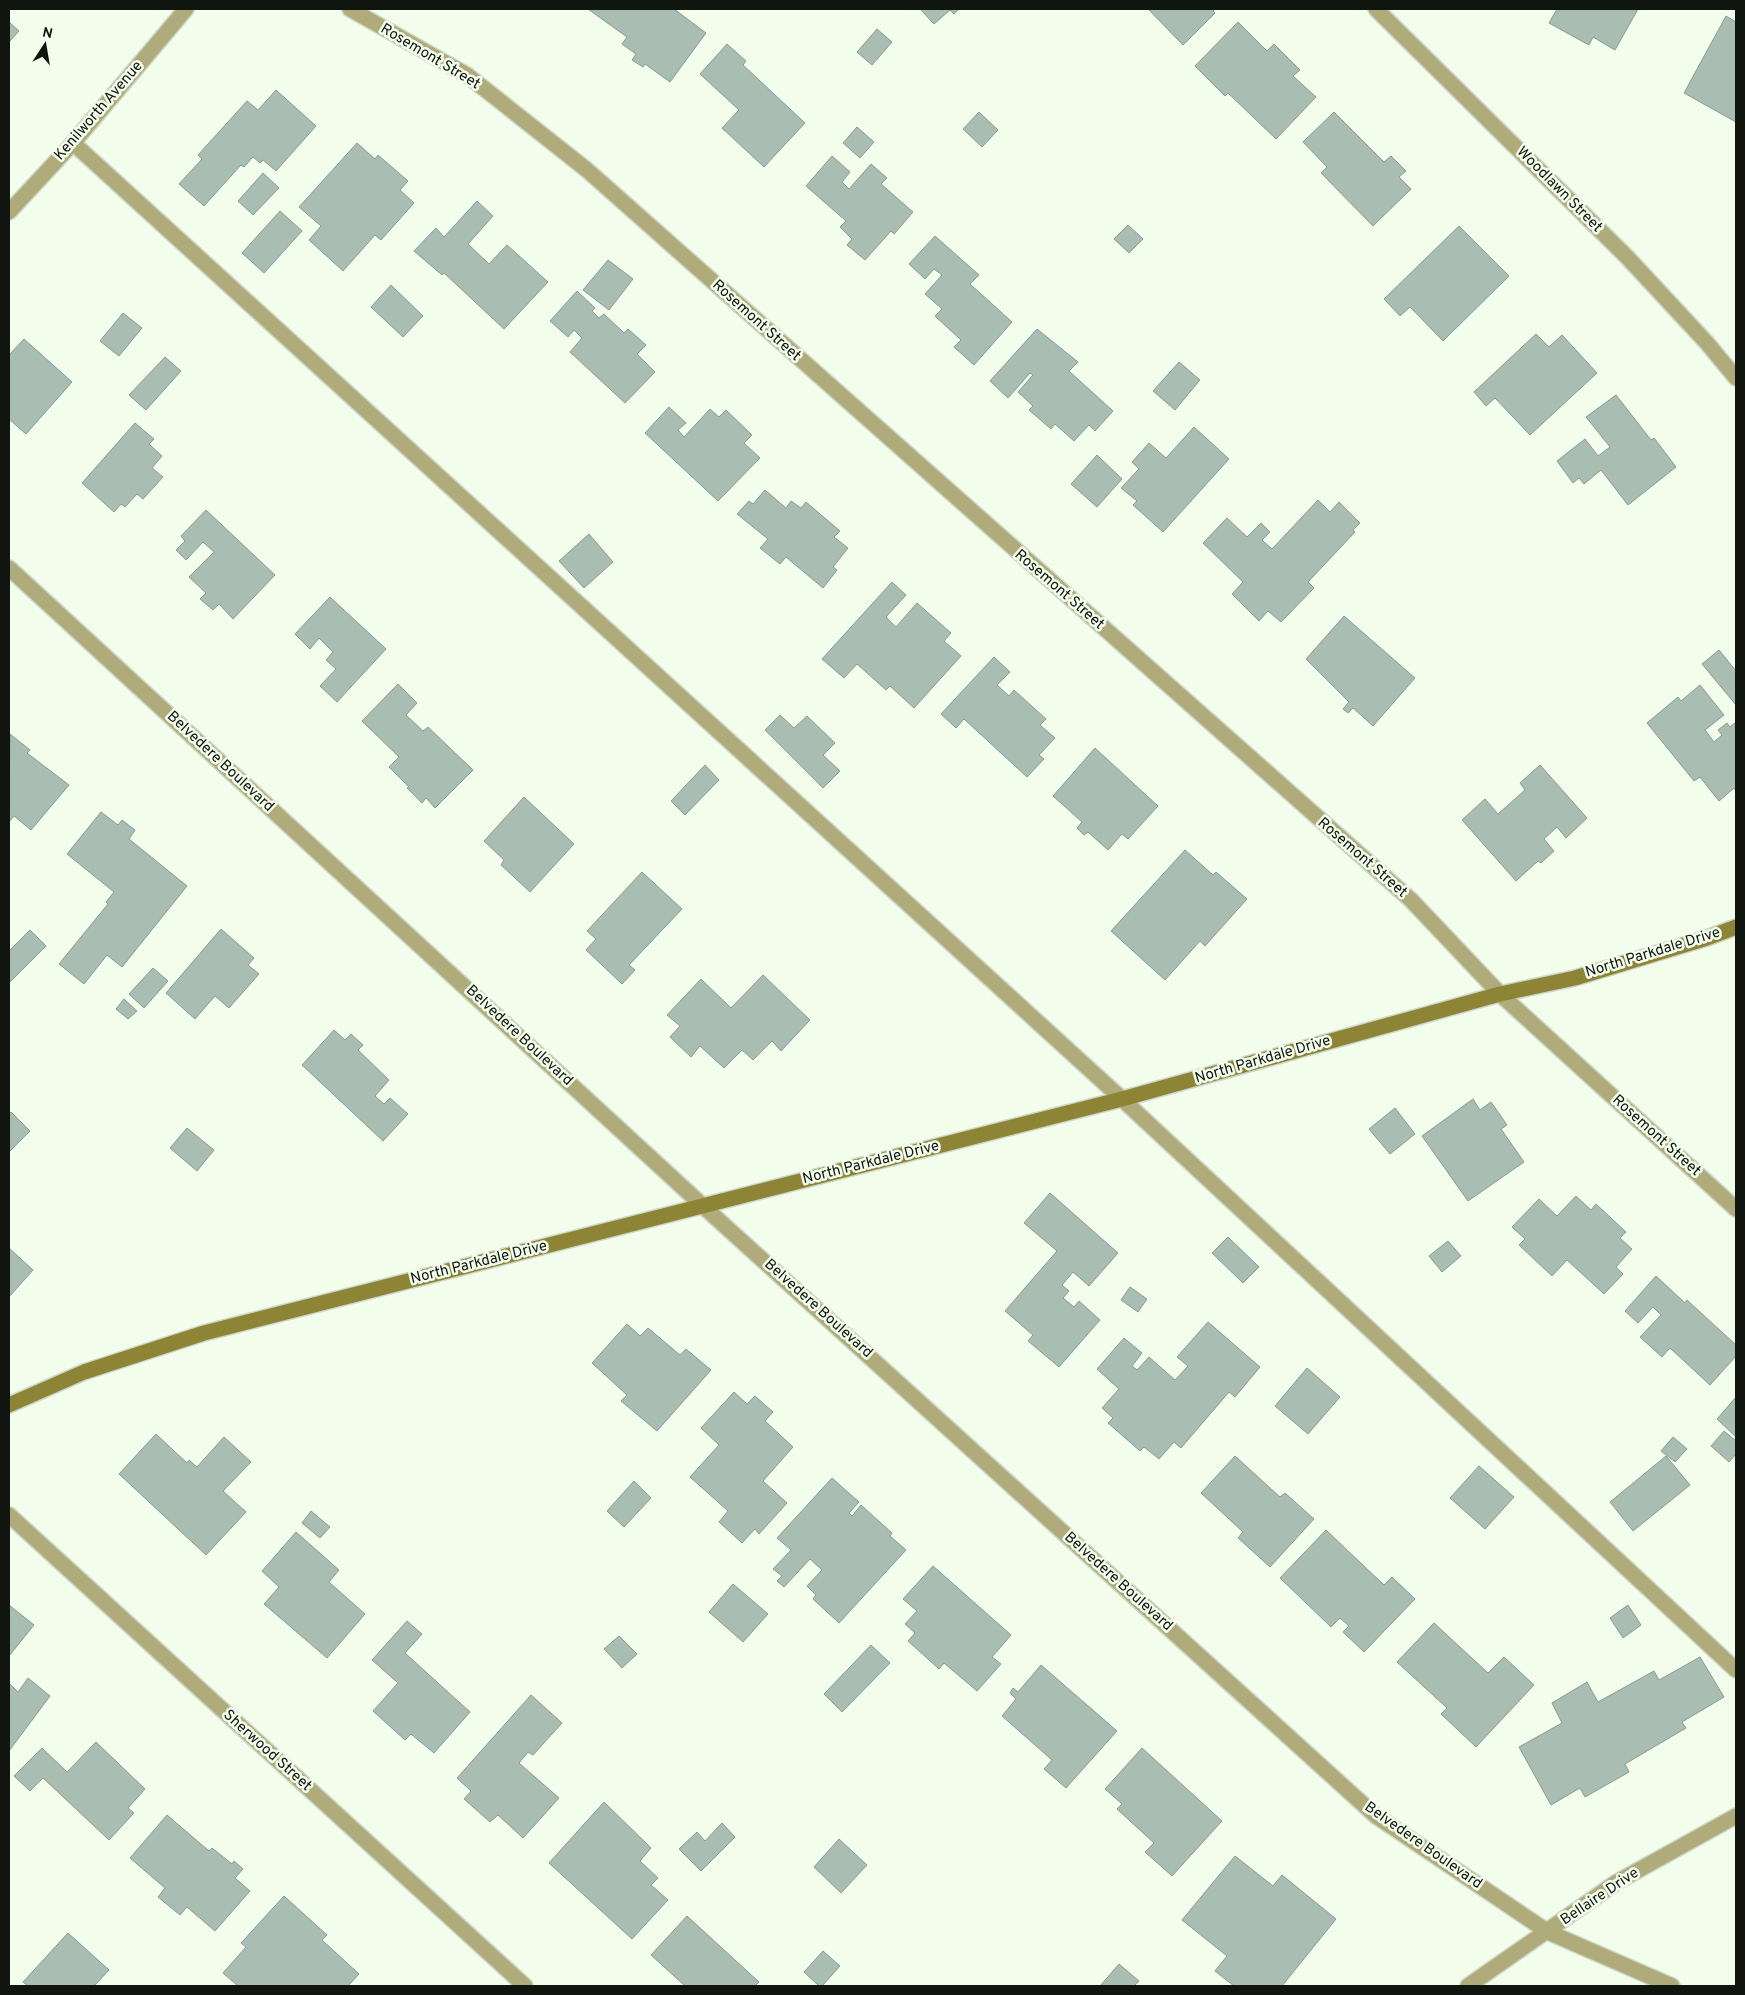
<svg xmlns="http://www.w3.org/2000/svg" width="1745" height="1995" font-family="Overpass,sans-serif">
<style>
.building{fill:#aabdb3;stroke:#889b92}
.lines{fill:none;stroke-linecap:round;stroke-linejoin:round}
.lane-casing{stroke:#ced8c9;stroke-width:18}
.street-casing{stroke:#ced8c9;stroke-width:18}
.secondary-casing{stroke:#ced8c9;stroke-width:18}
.lane{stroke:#b0ab7a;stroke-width:15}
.street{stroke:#b0ab7a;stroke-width:15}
.secondary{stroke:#8d8436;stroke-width:15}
.labels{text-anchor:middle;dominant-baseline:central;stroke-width:5;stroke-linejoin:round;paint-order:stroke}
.street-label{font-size:15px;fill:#11150f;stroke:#f2fdec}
</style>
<rect width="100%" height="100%" fill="#f2fdec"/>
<path class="building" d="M588,9H674L706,33L670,82L645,64L643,67L632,60L636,54L622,44L627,37Z
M920,9H959L954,14L950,10L934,24Z
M1148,9H1215L1213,11L1215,13L1183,45Z
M1557,9H1638L1615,50L1593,37L1589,45L1549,23Z
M1726,16L1736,22V122L1684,93Z
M9,22L19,31L9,42Z
M1238,22L1267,51L1274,44L1300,70L1293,76L1316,97L1276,139L1228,93L1225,96L1195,66Z
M877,29L892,42L872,65L857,52Z
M727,44L746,61L743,65L805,123L764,167L722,128L739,110L700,74Z
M276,90L316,126L276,171L263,160L260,163L253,157L244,167L241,165L204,206L179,184L202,159L198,155L247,101L258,110Z
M979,112L998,130L982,147L963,129Z
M1334,112L1384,162L1391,156L1406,171L1399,177L1411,189L1373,226L1321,173L1327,167L1303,142Z
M857,127L874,142L860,158L843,143Z
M357,143L375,159L378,155L408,181L400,190L414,203L381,240L375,235L343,271L309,240L321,226L299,207Z
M832,156L850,172L842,182L849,189L871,164L887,178L881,184L913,212L894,234L891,231L865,260L847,245L852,239L840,227L846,221L806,186Z
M263,173L279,188L253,215L238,201Z
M477,201L493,216L468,244L489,264L507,245L548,282L504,329L444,273L442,275L414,251L436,228L444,237Z
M280,211L302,231L264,273L242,253Z
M1128,225L1143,239L1129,253L1114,239Z
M1459,226L1509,276L1443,341L1410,307L1400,316L1384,299Z
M935,236L979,275L970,284L1012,322L974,365L954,347L961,340L935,316L942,309L925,294L942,275L934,269L925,279L909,264Z
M608,260L633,279L609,310L583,290Z
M391,285L423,316L403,337L371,307Z
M577,291L595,308L592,311L599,318L604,314L624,333L628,329L646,345L637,354L655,372L625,403L570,352L582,338L574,330L568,337L550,321Z
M123,313L142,328L119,356L100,341Z
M1037,329L1078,362L1069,371L1113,411L1095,431L1089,425L1074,441L1055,424L1051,429L1029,410L1033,406L1018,392L1033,375L1030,373L1008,398L990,381Z
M1536,334L1549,347L1562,335L1597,373L1530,435L1495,398L1486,406L1474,392Z
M24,339L72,382L26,434L9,419V355Z
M165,357L181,371L146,410L129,395Z
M1179,362L1200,380L1175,410L1153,391Z
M1616,395L1651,440L1654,438L1676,467L1628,505L1601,470L1584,484L1579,478L1573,483L1557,461L1585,439L1598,456L1610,447L1586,417Z
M669,407L686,423L678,430L684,437L710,409L719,417L726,410L752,435L744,443L760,458L718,501L645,433Z
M135,423L154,439L149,444L162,456L152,468L163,477L143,499L137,494L125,507L121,504L114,512L82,483Z
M1194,427L1229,459L1163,532L1133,505L1137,501L1121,488L1139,469L1132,462L1149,443L1166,458Z
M1097,455L1122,479L1097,507L1071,484Z
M765,490L786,508L791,501L801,508L806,502L840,531L834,537L848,548L833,567L837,570L823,588L786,557L780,564L760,548L768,539L737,514L749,501L753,504Z
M1318,500L1330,512L1339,502L1360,523L1353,530L1355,532L1308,582L1314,588L1281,622L1268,611L1259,621L1232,594L1243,582L1203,543L1227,518L1247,537L1261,523L1270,532L1262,540L1272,549Z
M206,510L275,575L233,619L219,604L213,610L200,599L206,593L189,577L214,552L203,542L186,560L176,550L185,541L181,536Z
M589,534L613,562L584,588L559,561Z
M892,582L906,595L886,617L896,627L917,603L951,633L944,641L961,656L914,708L890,686L886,690L857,664L844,678L822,659Z
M330,597L386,649L337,702L320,686L336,669L326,660L333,652L319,638L310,649L295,634Z
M1344,616L1415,678L1373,726L1353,708L1348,713L1343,709L1349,702L1306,659Z
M1719,650L1736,671V705L1702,664Z
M994,657L1010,672L997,685L1009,696L1014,690L1046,719L1040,725L1055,738L1039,755L1044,759L1027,777L964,719L956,728L941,714Z
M398,684L417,703L406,715L423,731L428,727L473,770L435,808L426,798L422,803L407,788L409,787L389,767L399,757L362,721Z
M1700,685L1724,715L1705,730L1714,742L1722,735L1718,730L1727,723L1730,727L1736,722V791L1734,788L1719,801L1700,777L1694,781L1647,723L1678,697L1681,701Z
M780,715L794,728L807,716L835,743L823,755L840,771L823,788L765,730Z
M10,734L30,750L27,753L69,785L31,830L14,816L9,822Z
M1095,748L1158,806L1128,839L1122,834L1108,850L1088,832L1084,835L1077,828L1082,822L1053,796Z
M705,765L719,780L685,815L671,801Z
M1540,765L1587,818L1566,838L1557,827L1544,839L1554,851L1541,863L1538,861L1516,881L1462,820L1485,799L1498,814L1525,790L1520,783Z
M524,797L574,844L530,892L501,865L504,860L484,841Z
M101,812L118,825L122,820L135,830L129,839L187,886L122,967L107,955L84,984L59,964L108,904L106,902L114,892L67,854Z
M1185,850L1213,875L1216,872L1247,899L1205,946L1200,941L1165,980L1111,931Z
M642,872L682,909L629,965L635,970L622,984L586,950L596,939L587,931Z
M221,929L254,958L248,965L259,974L229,1008L215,996L195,1019L166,993Z
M30,930L46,946L9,983V951Z
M153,968L168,981L144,1008L129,994Z
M763,975L810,1020L781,1051L772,1041L753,1060L742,1050L724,1068L700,1046L691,1057L670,1037L680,1026L667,1015L701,979L731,1008Z
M124,999L137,1011L128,1019L116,1009Z
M334,1030L345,1040L351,1034L363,1045L358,1050L389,1080L375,1096L384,1104L390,1098L408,1114L383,1141L302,1065Z
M1473,1099L1480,1110L1491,1102L1507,1125L1501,1129L1524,1162L1468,1201L1422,1136Z
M1395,1108L1415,1134L1390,1154L1369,1129Z
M11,1112L30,1131L9,1152V1114Z
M187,1128L214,1150L197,1171L170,1148Z
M1050,1193L1118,1253L1089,1286L1073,1272L1062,1285L1069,1291L1063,1298L1074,1307L1079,1301L1100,1320L1059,1367L1028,1341L1033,1335L1005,1311L1057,1251L1024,1223Z
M1576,1196L1591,1210L1596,1204L1626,1232L1620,1238L1632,1249L1616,1267L1623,1274L1604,1294L1567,1260L1552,1276L1519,1245L1525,1239L1512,1227L1539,1199L1557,1216Z
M1228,1237L1259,1267L1243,1283L1212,1253Z
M1448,1241L1461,1256L1442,1272L1429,1256Z
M9,1248L33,1270L9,1297Z
M1656,1276L1685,1303L1687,1300L1736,1345V1356L1710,1385L1670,1348L1662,1357L1640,1337L1661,1315L1653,1307L1638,1323L1625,1311Z
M1130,1287L1147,1299L1138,1312L1121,1300Z
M1208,1322L1260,1367L1235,1397L1229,1392L1181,1448L1174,1442L1159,1459L1144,1447L1140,1451L1108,1423L1113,1418L1102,1408L1119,1389L1097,1369L1124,1338L1142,1353L1132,1366L1137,1370L1149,1357L1175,1380L1188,1366L1177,1357Z
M627,1324L640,1336L648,1328L680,1355L686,1349L711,1370L657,1431L621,1401L627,1395L592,1363Z
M1307,1368L1340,1397L1308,1434L1275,1406Z
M734,1392L747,1404L755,1396L773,1412L765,1421L793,1447L763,1481L787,1503L759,1534L755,1529L742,1543L719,1522L728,1511L690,1477L719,1445L701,1428Z
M1736,1397V1437L1717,1419Z
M1724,1431L1736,1441V1454L1729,1462L1711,1446Z
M156,1434L187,1463L189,1460L197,1467L224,1437L251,1462L223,1491L246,1512L206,1555L119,1474Z
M1673,1437L1687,1449L1675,1462L1661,1451Z
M1235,1456L1280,1497L1285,1493L1314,1519L1270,1567L1238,1538L1243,1532L1201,1493Z
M1666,1456L1690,1485L1633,1531L1610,1502Z
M1479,1466L1514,1497L1485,1529L1450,1498Z
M832,1478L859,1502L849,1513L852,1516L861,1505L892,1533L890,1536L906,1550L839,1623L813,1599L816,1595L807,1586L822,1570L810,1559L784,1587L777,1581L782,1576L773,1569L791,1550L777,1538Z
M634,1481L651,1498L624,1527L607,1511Z
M311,1511L330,1527L320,1538L302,1523Z
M1326,1530L1384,1585L1392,1577L1415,1599L1364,1652L1343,1632L1349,1626L1340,1618L1331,1627L1280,1578Z
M296,1532L339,1570L329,1582L365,1614L327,1658L264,1604L279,1587L262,1571Z
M933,1566L1011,1635L992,1657L1001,1664L977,1691L944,1663L939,1669L908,1641L915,1633L905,1624L917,1611L903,1599Z
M733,1584L768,1614L743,1642L709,1612Z
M9,1605L34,1625L9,1656Z
M1628,1605L1641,1625L1623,1638L1610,1618Z
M407,1621L422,1634L405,1653L470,1712L434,1753L411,1734L405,1740L373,1711L398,1683L372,1660Z
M1434,1623L1488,1673L1504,1657L1534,1685L1476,1747L1441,1714L1447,1708L1397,1662Z
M619,1636L637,1654L622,1668L604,1649Z
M871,1645L890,1663L842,1712L824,1694Z
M1700,1657L1724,1697L1682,1722L1686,1728L1625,1764L1629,1772L1585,1797L1580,1788L1551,1805L1519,1747L1562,1723L1552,1703L1587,1682L1598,1702L1654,1671L1659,1680Z
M1041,1665L1117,1731L1066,1788L1044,1769L1052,1760L1002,1716L1016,1699L1010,1693L1013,1688L1018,1692Z
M28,1678L50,1696L9,1751V1683L18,1692Z
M531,1695L562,1723L533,1755L528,1752L519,1763L559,1798L523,1838L498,1815L490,1822L464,1799L471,1791L457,1778Z
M96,1742L145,1789L128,1808L134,1813L109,1840L43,1778L30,1791L14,1776L42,1748L67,1772Z
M1142,1748L1222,1821L1172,1876L1145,1852L1154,1843L1117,1809L1122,1804L1105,1789Z
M604,1802L651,1848L640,1861L658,1878L651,1885L668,1900L632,1939L549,1863Z
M167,1815L209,1851L212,1848L232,1864L234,1861L243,1869L235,1878L250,1891L215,1931L187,1907L180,1915L158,1897L165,1888L130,1858Z
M722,1823L735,1837L701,1871L679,1849L697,1832L705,1841Z
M839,1839L867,1865L841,1893L814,1867Z
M1235,1856L1273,1886L1282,1875L1336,1919L1282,1986H1234L1215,1971L1227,1956L1182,1920Z
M284,1896L327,1935L322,1940L359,1974L348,1986H238L223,1973L246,1947L241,1943Z
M687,1916L759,1982L755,1986H685L651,1955Z
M68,1933L109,1970L94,1986H28L23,1982Z
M823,1951L840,1966L822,1986H819L804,1972Z
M1119,1964L1139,1981L1134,1986H1100Z"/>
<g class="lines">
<defs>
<path id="lane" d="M73,143L1122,1099L1736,1670"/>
<path id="street" d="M350,9L467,75L587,170L1411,900L1500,994L1736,1209
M1376,9L1627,257L1707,343L1736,378
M9,212L73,143L186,9
M9,568L703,1206L1376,1816L1548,1932L1672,1986
M9,1515L525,1986
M1468,1986L1617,1882L1736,1816"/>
<path id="secondary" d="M9,1405L84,1372L204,1333L1122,1099L1500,994L1575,978L1707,938L1736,927"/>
</defs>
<use href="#lane" class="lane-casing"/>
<use href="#street" class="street-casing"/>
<use href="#secondary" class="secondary-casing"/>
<use href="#lane" class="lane"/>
<use href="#street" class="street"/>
<use href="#secondary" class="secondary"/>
</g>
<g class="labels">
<g class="street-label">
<text transform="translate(430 57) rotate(31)">Rosemont Street</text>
<text transform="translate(99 111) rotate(-49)">Kenilworth Avenue</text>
<text transform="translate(1559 190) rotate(45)">Woodlawn Street</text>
<text transform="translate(756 321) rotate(42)">Rosemont Street</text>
<text transform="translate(1059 590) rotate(41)">Rosemont Street</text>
<text transform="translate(220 762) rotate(43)">Belvedere Boulevard</text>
<text transform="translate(1362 858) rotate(41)">Rosemont Street</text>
<text transform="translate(1653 953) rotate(-17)">North Parkdale Drive</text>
<text transform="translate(519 1036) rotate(43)">Belvedere Boulevard</text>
<text transform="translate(1263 1060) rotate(-16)">North Parkdale Drive</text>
<text transform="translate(1656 1136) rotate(42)">Rosemont Street</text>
<text transform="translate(871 1163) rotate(-14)">North Parkdale Drive</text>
<text transform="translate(479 1263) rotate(-14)">North Parkdale Drive</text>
<text transform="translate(818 1309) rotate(42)">Belvedere Boulevard</text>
<text transform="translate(1118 1582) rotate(42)">Belvedere Boulevard</text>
<text transform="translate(267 1751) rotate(42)">Sherwood Street</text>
<text transform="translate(1423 1846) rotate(35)">Belvedere Boulevard</text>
<text transform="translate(1600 1897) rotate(-34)">Bellaire Drive</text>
</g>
</g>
<rect width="1745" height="1995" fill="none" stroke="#11150f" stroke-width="20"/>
<g transform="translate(45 45) rotate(12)" stroke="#f2fdec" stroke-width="4" paint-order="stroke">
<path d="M0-4L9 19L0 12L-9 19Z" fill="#11150f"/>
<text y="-8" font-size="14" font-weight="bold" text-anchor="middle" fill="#11150f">N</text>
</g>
</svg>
